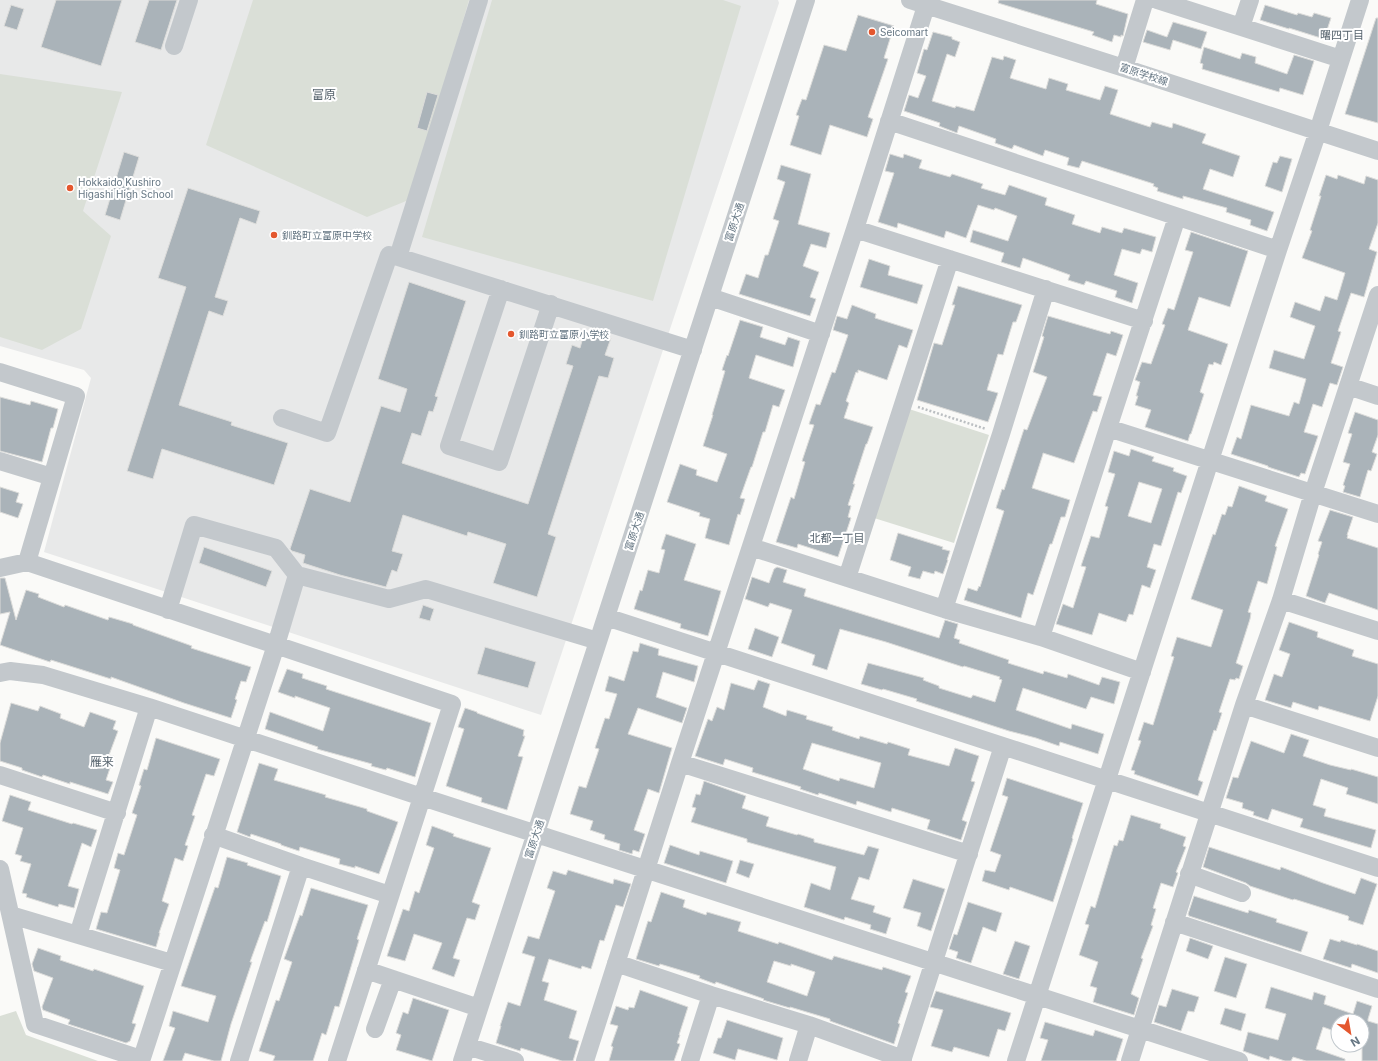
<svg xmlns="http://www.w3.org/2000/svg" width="1378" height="1061" font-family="Inter,'Noto Sans JP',sans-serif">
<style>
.built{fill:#e8e9e9}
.green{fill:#dadfd7}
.building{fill:#aab3b9;stroke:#dcdcda;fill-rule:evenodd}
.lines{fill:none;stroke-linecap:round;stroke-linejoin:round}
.path{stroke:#bbbfc2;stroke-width:2.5;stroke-dasharray:2 2;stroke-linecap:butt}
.minor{stroke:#c3c8cc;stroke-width:18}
.poi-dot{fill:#e4572e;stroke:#fff;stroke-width:1.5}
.labels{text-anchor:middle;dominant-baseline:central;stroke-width:4;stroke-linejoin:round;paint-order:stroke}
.poi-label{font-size:10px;fill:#657683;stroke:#fff;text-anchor:start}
.street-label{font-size:10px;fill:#657683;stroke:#fff}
.neighbourhood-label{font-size:11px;fill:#57646e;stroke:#fff}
.quarter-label{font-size:12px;fill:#57646e;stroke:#fff}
</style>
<rect width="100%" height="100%" fill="#fafaf8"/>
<path class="built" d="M0,0H778L779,3L541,715L44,552L91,378L84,370L0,346Z"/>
<path class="green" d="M253,0H469L411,199L367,217L206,145Z
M492,0H723L741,6L653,301L422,237Z
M0,74L122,92L83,211L111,236L81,329L42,350L0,337Z
M909,409L989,435L954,543L874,518Z
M16,1011L26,1035L98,1061H0V1016Z"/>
<path class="building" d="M56,0H122L101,66L41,47Z
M149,0H177L161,50L135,42Z
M999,0H1097L1096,4L1128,14L1123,36L1121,35V37L1114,35L1112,42L1092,35L1094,32L998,3Z
M11,5L24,9L17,30L4,26Z
M1265,5L1297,15L1298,13L1312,17L1314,13L1331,18L1324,39L1289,28V29L1260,20Z
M858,15L894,26L884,58L888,59L868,117L873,119L867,137L830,125L821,155L790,145L799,116L796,115L802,99L806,100L824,45L846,51Z
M1376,18H1378V123L1345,114Z
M1173,22L1207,32L1201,49L1173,40L1170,50L1143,42L1147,30L1167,37Z
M933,32L952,37V39L960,42L955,57L947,54L932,101L955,108L956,106L974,111L992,57L1003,60L1004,56L1016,60L1010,78L1046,89L1049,78L1068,84L1066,90L1100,100L1105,86L1118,90L1110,114L1150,127L1152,122L1172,128L1173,123L1206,134L1202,143L1240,156L1233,177L1210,169L1203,189L1274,212L1267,231L1250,225L1251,220L1226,212L1227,208L1183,196V199L1157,191L1158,188L1153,186L1154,184L1082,161L1079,168L1067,165L1069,158L1045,150L1043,156L1014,145L1012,149L995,143L996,139L959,126L957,133L939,126L940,123L904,111L909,95L918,98L926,76L917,73L924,49L927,50Z
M1204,47L1240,59L1242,53L1256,57L1255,63L1287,74L1294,55L1314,61L1303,95L1280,88L1279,92L1202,69L1203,64L1200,63Z
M427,92L438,95L427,131L417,128Z
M124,152L139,157L120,220L105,215Z
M890,154L903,158L904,154L922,160L919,168L950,177L952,174L983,184L981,188L1005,195L1009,185L1047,198L1045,205L1075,215L1072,224L1100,233L1102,227L1122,233L1124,228L1156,237L1152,252L1142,249L1140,254L1122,249L1114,275L1138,283L1132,303L1115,297L1117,291L1086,281L1084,285L1068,280L1070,275L1023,258L1020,268L1001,262L1004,253L970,242L973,230L1008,241L1017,216L995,208L994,210L978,205L966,238L946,231L944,238L898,223L897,228L878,222L894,173L885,171Z
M1280,156L1292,159L1282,192L1265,186L1273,162L1277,163Z
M781,165L811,174L798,224L830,233L826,248L811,244L803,266L819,272L810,297L816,299L810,316L739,294L746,274L758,278L765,255H768L779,221L773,219L785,182L777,179Z
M1326,175L1337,179L1338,175L1364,184L1366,176L1378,180V223L1369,249L1377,252L1364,297L1351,293L1338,331L1341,332L1331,363L1343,367L1337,385L1330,383L1322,407L1313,404L1304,432L1318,436L1305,474L1301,473L1299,477L1268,467V466L1231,454L1237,437L1241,439L1251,405L1289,416L1294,402L1299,404L1306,379L1269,368L1274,350L1304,359L1315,326L1290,317L1295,302L1320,311L1325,296L1337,300L1345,273L1302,258L1312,231L1310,230L1321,196H1319Z
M188,188L260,211L256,224L240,218L215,297L228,301L223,316L209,311L179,405L232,422L231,425L288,443L274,485L162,449L153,479L127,471L186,287L158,278Z
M1191,232L1248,251L1230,307L1199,297L1188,330L1228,344L1221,365L1214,362L1213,365L1209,364L1200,392L1204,394L1191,434H1190L1188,441L1145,427L1151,410L1135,405L1138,396H1136L1140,382L1135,380L1142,362L1151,364L1165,325L1162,324L1168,308L1174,310L1193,252L1185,250Z
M869,259L890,266L888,275L923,285L917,304L860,287Z
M409,282L466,301L435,396L438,397L433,412L429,411L421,436L412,433L402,463L528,504L573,366L566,364L572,345L580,348L585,330L611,338L605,355L614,358L608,378L599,376L548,534L556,537L537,597L493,583L506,544L468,532L467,536L403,515L392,551L403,554L397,572L392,570L386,587L340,575L303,563L305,555L292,551L290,549L310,489L350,502L381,406L400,412L407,389L378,379Z
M958,286L1022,305L1016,322H1013L1003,355L998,354L987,390L998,393L988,422L917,400L934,343L942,345L955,305H952Z
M852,305L876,314L875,318L913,330L907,348L899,345L887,380L858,370V373L856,372L846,401L849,403L844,418L873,427L867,444H866L853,484H855L848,505L851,506L848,517L851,518L838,557L798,544L797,548L776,542L791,497L794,499L805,462L802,461L814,425L809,424L816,404L820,405L832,372L835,373L848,335L833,330L837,316L847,319Z
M1048,316L1110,334L1111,331L1123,335L1116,356L1107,353L1093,395L1102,397L1097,412L1093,411L1074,463L1043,453V454L1032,488L1070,500L1065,517H1061L1052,544H1050L1033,595L1028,593L1021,618L964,600L968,588L977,591L979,586L980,587L1004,511L996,508L1002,489L1004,490L1024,429L1027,430L1047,377L1033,372L1044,337L1042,336Z
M740,320L763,327L760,337L785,345L788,337L800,341L793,367L756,355L749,378L785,390L779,407L773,405L765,432H763L752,467H751L740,498L745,499L740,515L738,514L729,545L705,538L710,519L699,516L700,513L667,502L680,464L697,470L696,475L717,482L727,454L703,446L713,415H712L725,371L722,370L727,355L728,356Z
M0,397L30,405L31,401L58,409L53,428H51L42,462L0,451Z
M1355,412L1378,420V435L1372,452L1377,454L1371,471L1368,470L1360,497L1343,492L1345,486L1343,485L1350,464L1343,462L1352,434L1348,433Z
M1131,449L1154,457L1152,461L1174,468L1173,471L1187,476L1181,493L1178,492L1161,546L1154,544L1147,567L1156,570L1150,588L1142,585L1133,615L1129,614L1126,622L1099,613L1092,635L1056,624L1063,604L1073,608L1086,567L1081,566L1091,536L1099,538L1108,507L1105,506L1115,474L1108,472L1114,451L1129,456ZM1139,482L1162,489L1151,523L1128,516Z
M1239,486L1267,496L1265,501L1288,509L1275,546L1277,547L1267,584L1258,581L1248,612L1251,613L1250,619L1236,663L1243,666L1239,679L1236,678L1235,680L1230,679L1219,712L1222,713L1216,731L1214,730L1198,780L1203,782L1198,796L1134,774L1135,771L1131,770L1141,741L1138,740L1144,722L1153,725L1174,657L1171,656L1177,637L1211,647L1223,610L1191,599L1213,534L1215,535L1222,514L1225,515L1228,506L1232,507Z
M0,487L19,493L16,502L23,504L18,518L0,512Z
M1330,510L1353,517L1347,535H1348L1347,538L1378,548V610L1329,593L1325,603L1306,596L1319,555L1318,554L1322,542L1318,541Z
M898,533L943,547L942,549L950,551L947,560H948L943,574L935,571L934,574L923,571L920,579L908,576L911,567L890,560Z
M666,534L696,544L684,580L721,591L708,636L680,628L681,624L634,609L640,590L642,591L648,570L659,573L665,550L661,549Z
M204,547L272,571L266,587L199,563Z
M777,567L787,570L783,582L806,589L804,596L939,638L945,620L958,624L954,638L960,640L959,643L1009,660L1008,663L1043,674L1044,671L1067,678L1068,674L1099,685L1102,677L1120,682L1114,704L1091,697L1086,709L1023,688L1016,710L1071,729L1072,724L1104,734L1098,754L1060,742L1059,746L1036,738L1009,731L916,701L917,699L883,689L882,690L861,684L868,663L924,678L923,680L939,686V688L971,698L973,695L995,702L1002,680L999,679L1000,677L964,666L963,667L886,642L840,629L827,670L812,665L815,655L781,643L792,610L770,603L768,607L745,599L752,577L769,583L774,569Z
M0,578H5L16,620L26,590L39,594L38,597L64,607L65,605L108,620L109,617L133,624V625L192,646L191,648L251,667L246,682L241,681L235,699L237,700L231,718L184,703L111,677V679L51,660L50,662L0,645L10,612L0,614Z
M423,605L434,609L430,621L419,618Z
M1289,622L1318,632L1317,637L1354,650L1352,656L1378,664V696L1370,721L1319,706L1318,710L1293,702L1291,708L1265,700L1274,674L1282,677L1290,654L1279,650Z
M755,628L779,637L772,657L748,649Z
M640,643L659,649L658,655L698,666L694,682L663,672L656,697L687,708L682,723L638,708L628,734L672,748L659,793L648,789L634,830L645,834L639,852L633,850L632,854L619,850L620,844L604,839L605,835L590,830L593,821L570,814L579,786L586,788L599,749L595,748L605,718L609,719L617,694L605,691L609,676L624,681L633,651L638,652Z
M485,647L536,662L528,688L477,674Z
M287,669L303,674L302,678L327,686L326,689L431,723L415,777L387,768L386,770L371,766L372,764L317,749L318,747L265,729L270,712L323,731L330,708L295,696V698L278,692Z
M758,680L770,684L763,707L786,716L787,710L807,716L806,719L833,727L832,730L859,739L860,736L887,744L888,742L910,749L908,755L949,766L955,748L979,756L971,781L975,782L962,820L967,822L961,840L927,829L930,820L892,808L891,812L857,801L856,805L819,793L818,795L800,789L801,787L752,772L753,768L725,759L723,765L695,756L708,719L712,721L717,707L724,710L731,683L754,690ZM812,743L881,763L874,788L840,778L839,781L803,769Z
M11,703L38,711L40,706L61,714L60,718L84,727L90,712L116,721L113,729L118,731L109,755L114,756L106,780L113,782L108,794L70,782V784L43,775L42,777L22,770V768L0,761V743Z
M465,708L477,712V713L524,730L523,736H525L518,756L523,757L507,810L481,802L482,798L446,786L464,729L458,727Z
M1291,734L1309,740L1303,756L1330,765L1351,770V769L1378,777V804L1346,794L1348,788L1321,779L1313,805L1326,809L1324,816L1376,830L1371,848L1300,827L1303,819L1272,809L1268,820L1253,815L1254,812L1242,808L1243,803L1226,798L1233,777L1238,778L1251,741L1284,753Z
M156,738L220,759L214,776L206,774L192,815L195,816L185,845L188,846L183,861L175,858L162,901L169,904L159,933H160L156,947L96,929L101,912L107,913L120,870L114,868L118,853L124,855L137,815L132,813L141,786L139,785L144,769L147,770Z
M259,763L278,769L274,780L326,795L325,797L367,809V811L398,822L379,874L355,866V868L339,864L340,859L300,847L299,851L281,845V844L251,834L250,837L237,832Z
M1007,778L1083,803L1072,838L1073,839L1053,902L1010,887L1009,890L982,881L985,870L995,872L1001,855L990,851L1008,797L1002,795Z
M704,781L746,796L742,808L769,817L766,826L797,835L798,834L814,839V842L864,855L868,846L879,849L869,880L859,877L851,899L875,906L873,912L891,918L886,934L870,929L871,925L845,917L844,920L804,907L811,883L830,890L836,867L747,842V839L691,822L696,808L692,807L696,794L700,795Z
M10,795L31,802L28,810L72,824L73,823L97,830L91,847L82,843L68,886L79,889L74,908L59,904L58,907L26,897L27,894L22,893L31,864L20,861L22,856L15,854L23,828L2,821Z
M1131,815L1161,824L1160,828L1186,837L1183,846L1186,847L1176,872L1178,873L1173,887L1161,883L1153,908L1156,909L1151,925L1153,926L1141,958L1143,959L1131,994L1139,998L1134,1015L1093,1002L1097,988L1090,986L1098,962L1079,955L1089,925L1085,924L1091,906L1095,908L1114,845L1117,846L1119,840L1123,841Z
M432,826L454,834L453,836L491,848L472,902L480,905L475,920L467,918L453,958L460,960L454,977L432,969L442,943L414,934L405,961L387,956L403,909L409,911L415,891L419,893L434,848L426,845Z
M670,845L699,855L700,851L733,861L726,883L664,863Z
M1209,847L1280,870L1281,867L1323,883L1355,894L1361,878L1377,884L1363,925L1348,920L1349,917L1348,916L1294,899L1293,900L1250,886L1246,883L1203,867Z
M227,857L248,863L247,865L281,876L267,922L265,921L250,962H252L231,1024L221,1061H214L185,1053L182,1061H163L175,1028L169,1026L173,1011L208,1022L216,996L181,986L215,887L218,888Z
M740,860L754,864L749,878L736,873Z
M568,870L613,884L614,879L631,884L623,907L616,905L604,941L600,940L591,969L582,966L581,969L549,959L542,981L549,983L544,1000L577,1011L569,1038L579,1041L573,1061H562L521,1048L520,1051L496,1043L501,1026H500L508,1002L520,1006L535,957L522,953L528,936L539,939L555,891L547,888L553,871L566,875Z
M913,879L945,889L931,931L917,926L921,913L903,908Z
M311,888L368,905L357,939L359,940L339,1007L335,1006L326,1035L322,1033L313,1061H273L275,1056L259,1051L276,1000L279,1001L292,962L284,959L300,915L302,916Z
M661,892L685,900L683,907L706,915L707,912L741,922L738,931L778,944L779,942L832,960L834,956L882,970L883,967L911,976L905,992L908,993L898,1023L900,1024L894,1044L830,1021V1019L790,1007V1008L763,1000L764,999L716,982L715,984L699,978L700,976L660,964L659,966L636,959L648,921L651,922ZM774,961L791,966V964L815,972L807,996L767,982Z
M1194,896L1248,913L1249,910L1277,919L1276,922L1308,932L1301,952L1189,916L1188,914Z
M968,902L1002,913L996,932L983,927L971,963L956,958L958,952L949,949L954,934L957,935Z
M1190,938L1213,946L1208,959L1186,951Z
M1330,939L1340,942L1341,940L1357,945V944L1378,951V973L1352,964L1351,968L1323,959Z
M1015,941L1030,946L1019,979L1003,974Z
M38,948L61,956L60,960L93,971L94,969L144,986L132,1023L136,1024L130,1041L126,1043L68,1024L70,1020L43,1010L42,1007L53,978L34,971L32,964Z
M1225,957L1247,964L1236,998L1214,991Z
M1271,987L1312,1000L1314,992L1326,996L1324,1004L1353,1014L1357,1001L1372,1006L1368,1019V1021L1378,1024V1061H1362V1021H1338L1337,1032L1323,1027L1316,1049L1345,1059V1061H1306L1293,1057L1291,1061H1285L1270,1056L1269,1060L1243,1051L1248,1032L1278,1040L1286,1014L1265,1008Z
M1172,989L1199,997L1194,1012L1188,1011L1181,1031L1154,1022L1159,1005L1166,1007Z
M640,990L688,1007L679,1035H680L677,1043L680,1044L674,1061H609L613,1047L611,1046L618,1026L610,1024L616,1006L628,1010L629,1007L634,1008Z
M936,991L1011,1013L1005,1031L998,1029L989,1057L954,1047L952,1052L931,1046L943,1010L930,1007Z
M413,998L449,1010L432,1061L396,1050L401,1035L396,1033L403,1012L408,1014Z
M1225,1008L1246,1014L1241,1031L1220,1024Z
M727,1020L783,1038L777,1060L738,1049L735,1060L713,1053L718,1038H721Z
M1045,1022L1093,1036L1095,1030L1123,1039L1116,1061H1041L1048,1040L1040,1038Z"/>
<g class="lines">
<path class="path" d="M918,407L986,429"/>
<path class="minor" d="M910,0L1124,68L1378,151
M1157,0L1341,59
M1241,27L1250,0
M174,46L189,0
M1124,68L1145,0
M889,121L1278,250
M855,229L1144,321
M398,257L479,0
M501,289L449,446L499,462L551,304
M710,297L821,334
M0,372L76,396L27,562
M1348,386L1378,396
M282,418L327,433L389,255L398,257L693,350
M1108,428L1378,514
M0,461L52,477
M751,547L944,609L1041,637L1142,672
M0,568L27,562L452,704L337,1061
M847,578L950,259
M1281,600L1378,631
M944,609L1001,434L1046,289
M168,610L194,525L276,548L297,575
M606,617L1378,868
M1041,637L1108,428L1177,217
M0,673L10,671L43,675L149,707L422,797L1239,1061
M1244,705L1378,748
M680,763L969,854
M0,775L117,813
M213,835L301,866L390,895
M0,869L35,1024L141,1059
M1189,874L1242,893
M11,915L172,963
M1174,922L1378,989
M78,935L149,707
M616,963L711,995L809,1025L903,1059
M366,970L479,1008
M375,1029L393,979
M467,1046L515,1061
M141,1061L276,645L297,575L389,599L426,589L598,641
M239,1061L301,866
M462,1061L806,0
M585,1061L680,763L855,229L926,6
M690,1061L711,995
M798,1061L809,1025
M902,1061L1003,746
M1016,1061L1278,250L1318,131L1360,0
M1130,1061L1244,705L1281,600L1313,493L1378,295"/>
</g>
<g class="poi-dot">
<circle cx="872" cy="32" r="4"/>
<circle cx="70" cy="188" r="4"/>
<circle cx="274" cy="235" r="4"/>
<circle cx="511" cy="334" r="4"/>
</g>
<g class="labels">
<g class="poi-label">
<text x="880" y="32">Seicomart</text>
<text x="78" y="182">Hokkaido Kushiro<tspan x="78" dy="12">Higashi High School</tspan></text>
<text x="282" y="235">釧路町立富原中学校</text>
<text x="519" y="334">釧路町立富原小学校</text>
</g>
<g class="street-label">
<text transform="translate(1144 74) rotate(18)">富原学校線</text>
<text transform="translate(734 222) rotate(-72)">富原大通</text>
<text transform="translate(634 531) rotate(-72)">富原大通</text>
<text transform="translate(534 839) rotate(-72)">富原大通</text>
</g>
<g class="neighbourhood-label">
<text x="1342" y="35">曙四丁目</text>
<text x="837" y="538">北都一丁目</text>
</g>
<g class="quarter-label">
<text x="324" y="94">富原</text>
<text x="102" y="761">雁来</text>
</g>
</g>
<g transform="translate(1350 1033) rotate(149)"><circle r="19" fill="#ffffff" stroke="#c1c8cd"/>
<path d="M0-3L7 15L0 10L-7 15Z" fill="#e4572e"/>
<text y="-6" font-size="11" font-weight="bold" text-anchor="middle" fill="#657683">N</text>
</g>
</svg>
